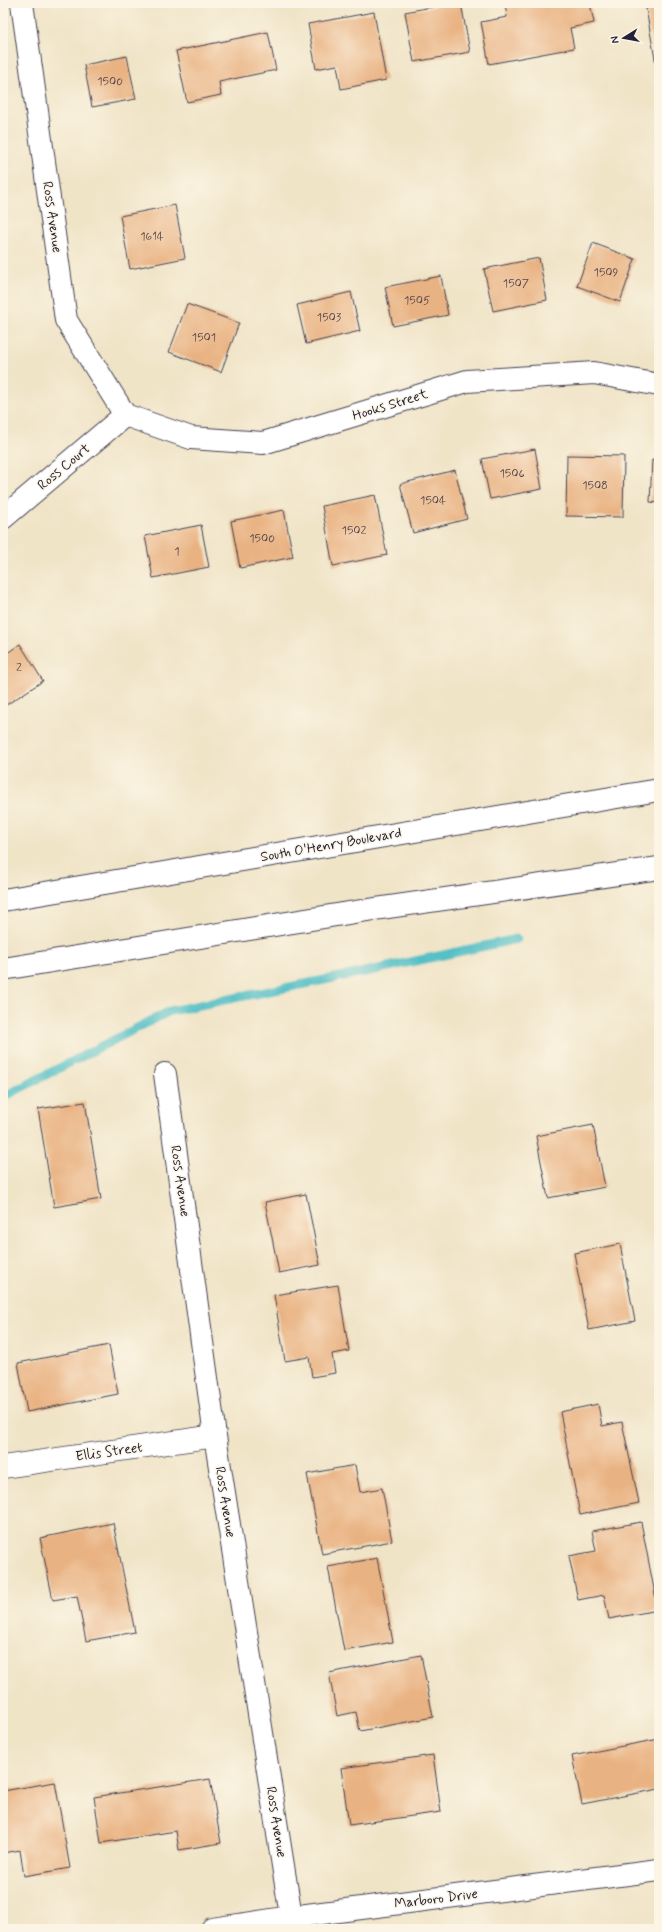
<svg xmlns="http://www.w3.org/2000/svg" width="662" height="1932" font-family="Mynerve,sans-serif">
<style>
.lines{fill:none;stroke-linecap:round;stroke-linejoin:round}
.stream{stroke:#4ebdc5;stroke-width:9}
.building{fill:#e9b282}
.street-casing{stroke:#413f50;stroke-width:24}
.highway-casing{stroke:#413f50;stroke-width:24}
.street{stroke:#fff;stroke-width:22}
.highway{stroke:#fff;stroke-width:22}
.labels{text-anchor:middle;dominant-baseline:central;stroke-width:3;stroke-linejoin:round;paint-order:stroke}
.number-label{font-size:12px;fill:#54464d}
.street-label{font-size:14px;fill:#22223b;stroke:#fcf5e5}
</style>
<rect width="100%" height="100%" fill="#fcf5e5"/>
<filter id="ink" filterUnits="userSpaceOnUse"><feTurbulence type="fractalNoise" baseFrequency=".025" numOctaves="2"/><feDisplacementMap in="SourceGraphic" scale="8" xChannelSelector="R" yChannelSelector="G"/><feConvolveMatrix kernelMatrix="1 2 1 2 8 2 1 2 1" color-interpolation-filters="sRGB"/></filter>
<filter id="wash" filterUnits="userSpaceOnUse"><feTurbulence type="fractalNoise" baseFrequency=".012" numOctaves="4" result="noise"/><feDisplacementMap in="SourceGraphic" scale="16" xChannelSelector="R" yChannelSelector="G"/><feGaussianBlur stdDeviation="0.9" result="paint"/><feColorMatrix in="noise" values="0 0 0 0 0 0 0 0 0 0 0 0 0 0 0 0 0 1.4 0 .05"/><feComposite in="paint" operator="in"/></filter>
<g filter="url(#wash)">
<rect width="100%" height="100%" fill="#f0e4c7"/>
<g class="lines">
<path class="stream" d="M3,1097L170,1011L374,970L517,939"/>
</g>
<g id="blocks">
<path class="building" d="M453,3H461L470,52L414,62L405,12Z
M505,3H590L594,23L570,28L574,48L489,64L481,22L507,17Z
M645,3H659V76H658Z
M374,12L386,80L341,89L337,65L316,69L308,24Z
M268,32L276,70L219,82L221,95L187,102L176,51Z
M127,56L136,99L92,107L84,65Z
M175,205L185,258L130,269L120,216Z
M593,243L635,259L620,302L577,286Z
M539,258L547,300L493,311L484,269Z
M441,276L448,315L393,326L385,287Z
M351,292L360,331L306,344L297,305Z
M187,304L239,323L221,372L169,352Z
M535,449L542,489L490,499L482,459Z
M567,455L624,456L623,517L566,516Z
M652,460L659,461V503L650,502Z
M455,470L467,519L413,533L400,484Z
M375,495L387,555L333,566L322,506Z
M284,510L293,557L240,568L231,521Z
M201,525L209,567L153,578L145,536Z
M20,644L43,681L3,707V656Z
M85,1102L101,1199L54,1207L38,1109Z
M593,1125L605,1187L548,1198L536,1136Z
M306,1194L320,1265L279,1273L265,1202Z
M620,1244L635,1321L589,1330L574,1253Z
M338,1285L349,1351L332,1354L335,1373L312,1377L309,1357L285,1361L274,1295Z
M109,1345L118,1394L27,1412L18,1363Z
M598,1404L602,1426L622,1422L639,1503L580,1515L560,1412Z
M355,1465L360,1492L382,1488L392,1541L322,1554L307,1474Z
M641,1522L658,1610L609,1619L604,1595L578,1600L569,1556L596,1551L592,1531Z
M113,1523L135,1632L86,1641L77,1596L53,1600L40,1538Z
M377,1558L393,1642L344,1651L328,1567Z
M421,1655L433,1717L360,1731L356,1712L337,1716L329,1673Z
M659,1739V1789L582,1804L572,1756Z
M433,1755L441,1812L349,1825L341,1768Z
M210,1779L221,1843L179,1850L176,1831L101,1843L94,1797Z
M55,1782L70,1868L24,1876L20,1850L3,1853V1791Z"/>
</g>
</g>
<g filter="url(#ink)">
<use href="#blocks" fill-opacity="0" stroke="#413f50" stroke-width="1"/>
<g class="lines">
<defs>
<path id="street" d="M22,3L66,320L125,415
M125,415L191,438L263,443L467,381L594,373L659,385
M3,518L125,415
M165,1074L215,1436L293,1929
M3,1467L215,1436
M212,1929L291,1917L659,1870"/>
<path id="highway" d="M3,900L659,790
M3,969L361,911L659,868"/>
</defs>
<use href="#street" class="street-casing"/>
<use href="#highway" class="highway-casing"/>
<use href="#street" class="street"/>
<use href="#highway" class="highway"/>
</g>
</g>
<g class="labels">
<g class="number-label">
<text x="110" y="82">1500</text>
<text x="152" y="237">1614</text>
<text x="606" y="273">1509</text>
<text x="516" y="284">1507</text>
<text x="417" y="301">1505</text>
<text x="329" y="318">1503</text>
<text x="204" y="338">1501</text>
<text x="512" y="474">1506</text>
<text x="595" y="486">1508</text>
<text x="433" y="501">1504</text>
<text x="354" y="531">1502</text>
<text x="262" y="539">1500</text>
<text x="177" y="552">1</text>
<text x="19" y="668">2</text>
</g>
<g class="street-label">
<text transform="translate(52 217) rotate(82)">Ross Avenue</text>
<text transform="translate(390 405) rotate(-17)">Hooks Street</text>
<text transform="translate(64 467) rotate(-40)">Ross Court</text>
<text transform="translate(331 845) rotate(-10)">South O'Henry Boulevard</text>
<text transform="translate(180 1181) rotate(82)">Ross Avenue</text>
<text transform="translate(109 1452) rotate(-8)">Ellis Street</text>
<text transform="translate(225 1502) rotate(81)">Ross Avenue</text>
<text transform="translate(276 1822) rotate(81)">Ross Avenue</text>
<text transform="translate(436 1899) rotate(-7)">Marboro Drive</text>
</g>
</g>
<rect width="662" height="1932" fill="none" stroke="#fcf5e5" stroke-width="16"/>
<g transform="translate(624 38) rotate(259)" stroke="#fcf5e5" stroke-width="3" paint-order="stroke">
<path d="M0-3L7 15L0 10L-7 15Z" fill="#22223b"/>
<text y="-6" font-size="11" font-weight="bold" text-anchor="middle" fill="#22223b">N</text>
</g>
</svg>
